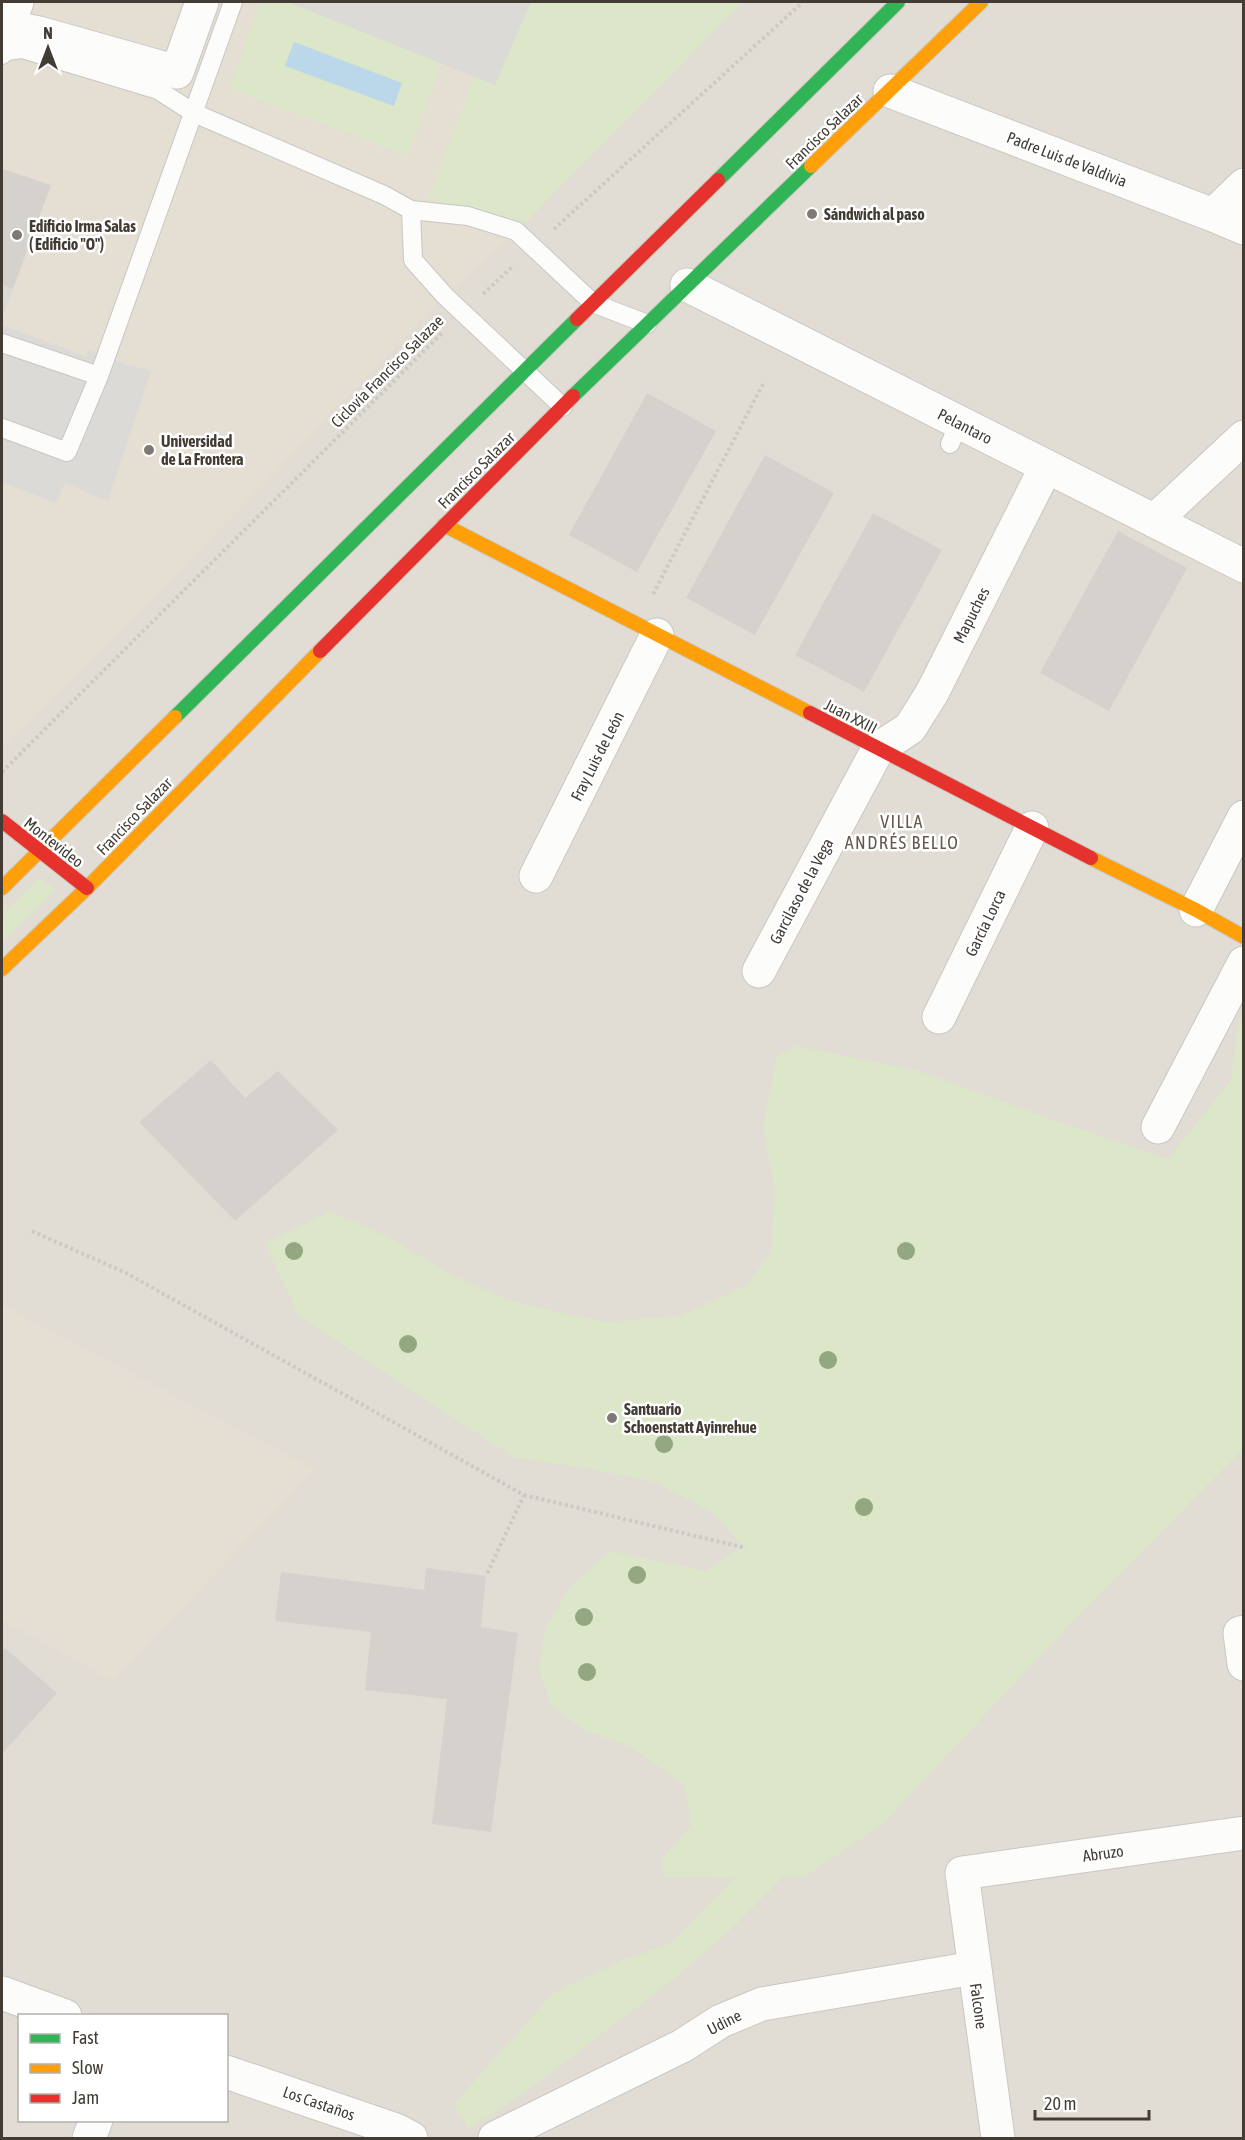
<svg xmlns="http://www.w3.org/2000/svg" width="1245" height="2140" font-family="'Asap Condensed',sans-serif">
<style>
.residential{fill:#e1ddd4;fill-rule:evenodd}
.education{fill:#e4ded3}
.green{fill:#dce6c8}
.parking{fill:#dcdad7}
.water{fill:#bad8e9}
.building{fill:#d5d2ce}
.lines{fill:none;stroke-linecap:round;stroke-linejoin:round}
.lane-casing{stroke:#c9c7c3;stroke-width:20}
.street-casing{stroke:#c9c7c3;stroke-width:35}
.fast-casing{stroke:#ccc7be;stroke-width:16}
.slow-casing{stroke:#ccc7be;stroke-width:16}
.jam-casing{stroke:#ccc7be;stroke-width:16}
.path{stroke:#cccac6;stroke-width:4;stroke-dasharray:3 3;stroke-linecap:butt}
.lane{stroke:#fcfcfb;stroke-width:18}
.street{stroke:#fcfcfb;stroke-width:33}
.fast{stroke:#30b455;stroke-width:14}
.slow{stroke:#ff9f0a;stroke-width:14}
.jam{stroke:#e5322d;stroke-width:14}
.tree{fill:#93a781}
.poi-dot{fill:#7e7973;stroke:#fff;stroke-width:2}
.labels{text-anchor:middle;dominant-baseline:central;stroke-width:5;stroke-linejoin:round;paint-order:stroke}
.street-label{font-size:16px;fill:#423c34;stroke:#fff}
.poi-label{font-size:16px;font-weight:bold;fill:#423c34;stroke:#fff;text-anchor:start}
.neighbourhood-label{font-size:18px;letter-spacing:1.5px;fill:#64594c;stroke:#fff}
</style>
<rect width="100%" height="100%" fill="#edebe7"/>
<path class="residential" d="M2,2H1243V2138H2ZM20,2016H226V2120H20Z"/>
<path class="education" d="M2,2H743L526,222L445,296L148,603L2,747Z
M2,1305L314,1469L113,1681L2,1620Z"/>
<path class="green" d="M260,2H288L442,63L408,156L230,89Z
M531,2H743L526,222L428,199L475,76L495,85Z
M39,878L56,890L2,942V915Z
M1243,1016V1449L1068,1626L881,1826L804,1877H783L724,1936L670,1982L528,2090L488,2117L468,2128L454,2104L553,1993L623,1960L670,1944L735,1878L663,1877V1858L691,1825L685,1786L630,1746L586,1731L551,1705L539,1670L545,1629L569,1588L610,1551L706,1571L742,1547L714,1513L652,1481L591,1469L513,1457L298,1315L265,1243L329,1212L383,1234L449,1274L510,1301L605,1322L680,1316L747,1285L771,1252L775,1190L763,1127L777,1056L798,1046L919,1071L1051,1119L1168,1159L1231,1080L1238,1026Z"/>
<path class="parking" d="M288,2H531L495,85Z
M2,285L13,289L2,317Z
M2,325L87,357L89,350L128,365L151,371L108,501L65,483L56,503L2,482Z"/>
<path class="water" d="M294,42L402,83L394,106L285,66Z"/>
<path class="building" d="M2,169L51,185L13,289L2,285Z
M647,393L716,431L637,572L569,535Z
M765,455L834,493L755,635L686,598Z
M873,513L942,550L864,692L795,655Z
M1118,531L1187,568L1109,711L1040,673Z
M211,1060L245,1098L278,1071L338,1130L235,1221L139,1122Z
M426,1568L486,1576L481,1627L518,1633L491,1832L432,1824L447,1699L365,1690L371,1632L275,1621L281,1572L424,1590Z
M5,1648L57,1693L2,1754V1652Z"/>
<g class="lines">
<defs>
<path id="lane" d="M2,55L7,51L22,49L158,90L194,113L384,195L411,210L468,216L516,231L593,303L647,324
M411,210L413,260L445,296L563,407
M2,343L99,376
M2,428L67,452L99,376L233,2
M950,444L959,423"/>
<path id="street" d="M17,2L8,27L39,33L177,72L202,2
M890,91L1213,215L1244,228
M1213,215L1244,185
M687,285L1244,566
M1154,521L1244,437
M536,876L657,635
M1196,910L1244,817
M759,971L878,749L910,728L932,693L1046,467
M939,1017L1032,828
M1158,1127L1244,963
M1244,1632L1240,1633L1244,1664
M2,1993L65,2016
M226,2072L396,2130L411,2138
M89,2138L96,2120
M495,2138L682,2046L721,2021L762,2004L974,1968
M998,2138L962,1873L1244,1833"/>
<path id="fast" d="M718,180L898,2
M573,396L811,166
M175,717L577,319"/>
<path id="slow" d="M811,166L981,2
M444,525L810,713
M1091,858L1196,910L1244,937
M2,888L175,717
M2,969L87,888L320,651"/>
<path id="jam" d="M577,319L718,180
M320,651L573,396
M810,713L1091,858
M2,821L87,888"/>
</defs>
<use href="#lane" class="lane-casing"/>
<use href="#street" class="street-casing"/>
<use href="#fast" class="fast-casing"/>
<use href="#slow" class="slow-casing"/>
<use href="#jam" class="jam-casing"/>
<path class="path" d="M554,229L803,2
M483,294L513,266
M653,594L763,384
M2,772L443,332
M32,1231L126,1273L524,1495L486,1576
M524,1495L746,1548"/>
<use href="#lane" class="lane"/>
<use href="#street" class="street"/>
<use href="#fast" class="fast"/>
<use href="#slow" class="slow"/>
<use href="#jam" class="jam"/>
</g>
<g class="tree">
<circle cx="294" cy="1251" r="9"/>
<circle cx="906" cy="1251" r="9"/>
<circle cx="408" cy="1344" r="9"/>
<circle cx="828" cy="1360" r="9"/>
<circle cx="664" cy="1444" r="9"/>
<circle cx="864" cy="1507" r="9"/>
<circle cx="637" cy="1575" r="9"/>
<circle cx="584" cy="1617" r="9"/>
<circle cx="587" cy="1672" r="9"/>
</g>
<g class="poi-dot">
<circle cx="812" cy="214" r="6"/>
<circle cx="17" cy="235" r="6"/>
<circle cx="149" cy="450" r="6"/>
<circle cx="612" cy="1418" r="6"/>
</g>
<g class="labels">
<g class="street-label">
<text transform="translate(824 131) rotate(-44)">Francisco Salazar</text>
<text transform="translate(1067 159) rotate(21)">Padre Luis de Valdivia</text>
<text transform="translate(387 371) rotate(-45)">Ciclovía Francisco Salazae</text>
<text transform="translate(965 426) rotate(27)">Pelantaro</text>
<text transform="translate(476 470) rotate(-45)">Francisco Salazar</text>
<text transform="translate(971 615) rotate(-63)">Mapuches</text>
<text transform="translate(851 716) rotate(27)">Juan XXIII</text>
<text transform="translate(597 756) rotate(-63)">Fray Luis de León</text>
<text transform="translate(134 816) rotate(-46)">Francisco Salazar</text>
<text transform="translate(54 842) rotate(38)">Montevideo</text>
<text transform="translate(801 891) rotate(-62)">Garcilaso de la Vega</text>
<text transform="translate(985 923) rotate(-64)">García Lorca</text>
<text transform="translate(1103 1853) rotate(-8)">Abruzo</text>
<text transform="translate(979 2006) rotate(82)">Falcone</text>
<text transform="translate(724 2022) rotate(-27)">Udine</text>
<text transform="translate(319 2103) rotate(19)">Los Castaños</text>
</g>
<g class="poi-label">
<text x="824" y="214">Sándwich al paso</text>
<text x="29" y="226">Edificio Irma Salas<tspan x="29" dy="18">( Edificio "O")</tspan></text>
<text x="161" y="441">Universidad<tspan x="161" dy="18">de La Frontera</tspan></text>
<text x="624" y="1409">Santuario<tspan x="624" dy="18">Schoenstatt Ayinrehue</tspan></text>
</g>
<g class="neighbourhood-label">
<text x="902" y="821">VILLA<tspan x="902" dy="21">ANDRÉS BELLO</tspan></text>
</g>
</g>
<rect width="1245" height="2140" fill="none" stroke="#423c34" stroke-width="6"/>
<rect x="18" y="2014" width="210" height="108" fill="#ffffff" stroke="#b3b1ae" stroke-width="1.5"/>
<rect x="30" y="2034" width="30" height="9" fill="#30b455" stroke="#b3b1ae" stroke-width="1.5"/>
<text x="72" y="2044" font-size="18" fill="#423c34">Fast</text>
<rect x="30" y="2064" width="30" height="9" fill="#ff9f0a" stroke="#b3b1ae" stroke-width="1.5"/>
<text x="72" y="2074" font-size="18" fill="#423c34">Slow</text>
<rect x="30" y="2094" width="30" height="9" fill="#e5322d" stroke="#b3b1ae" stroke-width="1.5"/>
<text x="72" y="2104" font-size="18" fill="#423c34">Jam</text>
<g transform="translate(48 48)" stroke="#ffffff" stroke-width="4.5" paint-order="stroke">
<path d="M0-4.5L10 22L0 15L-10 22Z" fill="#423c34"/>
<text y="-9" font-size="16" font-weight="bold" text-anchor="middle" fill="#423c34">N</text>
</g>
<path d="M1035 2110v9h114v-9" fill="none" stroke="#423c34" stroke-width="3"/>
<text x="1044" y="2110" font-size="18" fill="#423c34" stroke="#ffffff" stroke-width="4.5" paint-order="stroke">20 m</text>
</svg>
